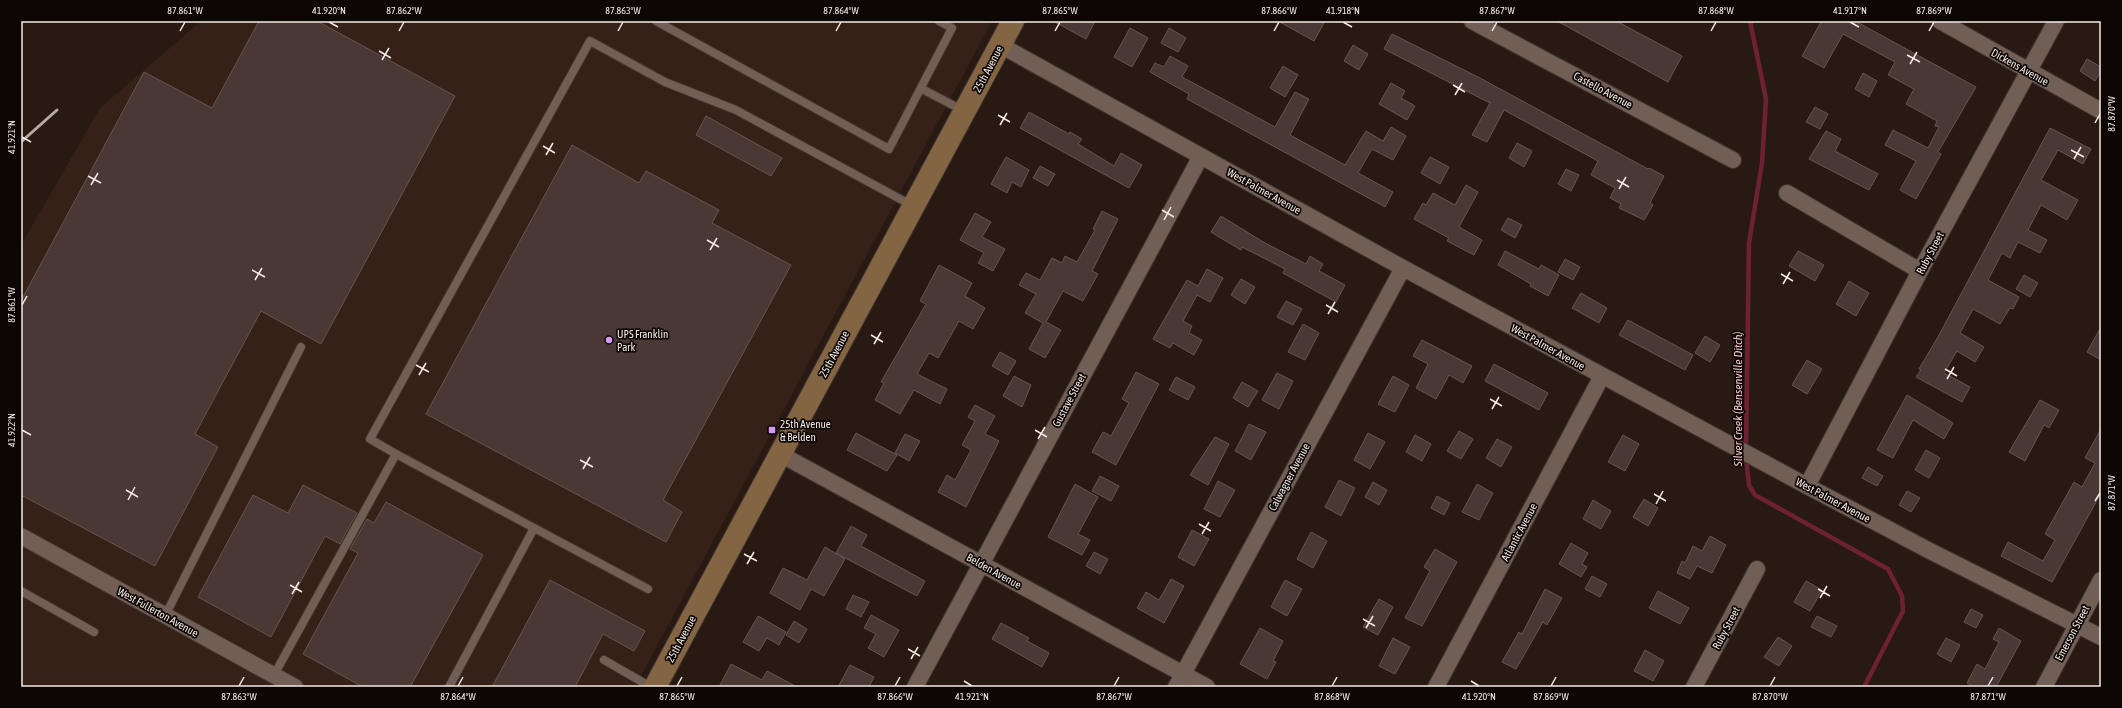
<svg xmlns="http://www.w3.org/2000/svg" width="2122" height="708" font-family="'Asap Condensed',sans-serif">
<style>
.built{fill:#352117}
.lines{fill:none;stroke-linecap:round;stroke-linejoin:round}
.stream{stroke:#6d2133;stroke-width:4.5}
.building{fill:#4a3834;stroke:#675451}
.service-casing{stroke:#3f332f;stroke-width:10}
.minor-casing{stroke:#3f332f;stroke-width:18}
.secondary-casing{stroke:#3f332f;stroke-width:24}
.service{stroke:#715f56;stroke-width:8}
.minor{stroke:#715f56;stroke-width:16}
.secondary{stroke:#846543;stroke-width:22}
.rail{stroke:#b6aaa4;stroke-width:3}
.ticks{fill:none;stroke:#f5eae5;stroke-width:1.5}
.poi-dot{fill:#d59bfa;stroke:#0c0704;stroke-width:1.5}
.labels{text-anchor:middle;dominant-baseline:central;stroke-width:3.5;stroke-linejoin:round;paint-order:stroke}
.street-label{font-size:11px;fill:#f5eae5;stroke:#0c0704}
.poi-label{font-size:11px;fill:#f5eae5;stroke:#0c0704;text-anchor:start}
.water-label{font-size:12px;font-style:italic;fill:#fac9cf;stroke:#0c0704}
.neatline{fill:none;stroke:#f5eae5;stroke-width:1.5}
.ticks-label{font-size:10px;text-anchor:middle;fill:#f5eae5}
</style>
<rect width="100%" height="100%" fill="#281a13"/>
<path class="built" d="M201,21H992L635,687H21V245L100,108Z"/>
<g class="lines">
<path class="stream" d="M1746,450L1749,243L1762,163L1766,99L1750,21
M1746,457L1749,485L1755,495L1888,569L1902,596L1903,611L1864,687"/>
</g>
<path class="building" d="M259,21H317L455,96L321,344L261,311L195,434L218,447L155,566L21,495V301L144,72L212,108Z
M1053,21H1095L1086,39Z
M1278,21H1325L1314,41Z
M1557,21H1616L1682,56L1668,82Z
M1818,21H1855L1976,87L1938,152L1941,154L1916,199L1900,190L1916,161L1885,145L1893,130L1928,148L1939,127L1935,126L1937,121L1906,104L1914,89L1888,75L1895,62L1843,34L1824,68L1802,56L1821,22Z
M1130,28L1148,38L1132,67L1114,57Z
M1169,28L1186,38L1178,52L1161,43Z
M1392,34L1478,77L1648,169L1649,168L1664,176L1650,203L1653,205L1644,220L1619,208L1621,204L1610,198L1615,188L1591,175L1598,161L1504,110L1487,142L1472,135L1490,103L1384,49Z
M1353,45L1368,54L1359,70L1344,61Z
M1170,56L1188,66L1182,77L1275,127L1295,92L1309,99L1290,135L1345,165L1366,131L1383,141L1391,127L1406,136L1393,160L1372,149L1358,173L1393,192L1385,207L1187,99L1189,94L1150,72L1155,63L1164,67Z
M2087,59L2101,67V71L2095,81L2080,71Z
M1283,66L1298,75L1285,97L1270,88Z
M1863,73L1877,81L1869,97L1855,89Z
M1391,83L1405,91L1401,98L1415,106L1407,120L1379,104Z
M1815,107L1828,114L1820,129L1806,122Z
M1029,112L1069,134L1070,132L1082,139L1078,144L1114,166L1121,153L1142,165L1129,188L1020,128Z
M706,116L782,158L771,176L696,135Z
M2050,128L2091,149L2083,164L2058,150L2041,180L2078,200L2067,220L2041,205L2028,230L2047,240L2040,253L2018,242L2010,258L2002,253L1988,280L2019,297L2013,309L2010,308L2000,324L1973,309L1960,333L1984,347L1975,362L1957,351L1944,373L1970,387L1962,402L1916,377L1921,370L1919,369L1938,337Z
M1826,131L1841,139L1835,151L1878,174L1869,190L1809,159Z
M1517,143L1532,151L1524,167L1509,158Z
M572,145L639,183L646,171L719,210L712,223L791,265L663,500L682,512L666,542L426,414Z
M1006,157L1029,170L1021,187L1012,182L1007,193L991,184Z
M1430,157L1449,167L1440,184L1421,173Z
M1040,166L1055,174L1048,186L1033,178Z
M1566,169L1579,175L1571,191L1558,184Z
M1466,185L1478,192L1459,227L1482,240L1474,255L1447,241L1449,238L1414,219L1423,203L1426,205L1433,193L1455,205Z
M1102,211L1118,219L1092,271L1098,274L1083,301L1063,291L1046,322L1061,330L1045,358L1029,349L1043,323L1025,313L1036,294L1019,285L1026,273L1040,280L1052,258L1062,263L1065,256L1077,262L1095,230L1093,229Z
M975,213L991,222L982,237L1005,249L993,271L978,263L984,253L960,240Z
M1221,216L1265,243L1306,264L1310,256L1323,264L1319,271L1345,285L1336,302L1283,273L1285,269L1242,247L1241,250L1211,232Z
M1508,218L1522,225L1515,238L1501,230Z
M1505,251L1539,269L1541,265L1559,275L1548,296L1530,286L1531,284L1498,265Z
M1798,251L1824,265L1815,281L1789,266Z
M1565,259L1580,267L1573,280L1558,272Z
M939,265L972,283L965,296L985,308L973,329L959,321L938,358L929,353L917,374L947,389L940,404L914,390L900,414L875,400L884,383L881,382L926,304L920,301Z
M1207,269L1223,278L1210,302L1197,295L1183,321L1192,326L1189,333L1202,340L1194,355L1173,343L1170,348L1153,339L1187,280L1198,286Z
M2024,275L2038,283L2030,297L2016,289Z
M1241,279L1255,287L1245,304L1231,295Z
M1849,281L1869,293L1856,316L1836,304Z
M1581,293L1607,308L1599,323L1572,308Z
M1286,301L1302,309L1293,325L1277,317Z
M1628,320L1693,355L1685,370L1619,335Z
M1303,324L1319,333L1305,360L1288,352Z
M2101,327V360L2087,352Z
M1705,336L1720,345L1710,362L1695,353Z
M1422,340L1472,366L1463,383L1449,375L1436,399L1416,388L1428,364L1413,356Z
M1000,352L1016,361L1008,375L992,366Z
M1807,360L1822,369L1807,394L1792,385Z
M1494,364L1548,393L1539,410L1485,381Z
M1136,372L1159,384L1116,465L1092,452L1103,432L1111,436L1129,403L1122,399Z
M1277,373L1293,381L1279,409L1262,400Z
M1014,376L1031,385L1022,407L1003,396Z
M1393,376L1409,385L1395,412L1378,404Z
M1176,377L1195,387L1188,400L1169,390Z
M1242,382L1258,391L1248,407L1233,398Z
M1907,395L1953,423L1944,439L1913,420L1893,458L1877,450Z
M2040,400L2059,410L2049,428L2044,425L2025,461L2009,452Z
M975,405L995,416L985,434L999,441L966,507L938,492L947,475L955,480L971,450L962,445L975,421L968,417Z
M1249,424L1266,432L1251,460L1235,451Z
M2101,429V493L2052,582L2001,556L2008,542L2043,561L2055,540L2045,534L2074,482L2082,487L2095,463L2085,458Z
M1459,431L1473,439L1461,459L1447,451Z
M856,433L897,455L887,471L847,450Z
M1368,433L1385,442L1370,469L1354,460Z
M905,434L920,441L909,461L895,453Z
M1415,435L1431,444L1422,461L1406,452Z
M1623,435L1639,444L1625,471L1608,462Z
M1215,437L1229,444L1208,485L1190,475Z
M1497,439L1512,447L1501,467L1486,458Z
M1926,450L1940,458L1929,478L1915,470Z
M1868,467L1883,476L1877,486L1862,478Z
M1100,476L1119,486L1111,501L1092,491Z
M1339,480L1355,488L1341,516L1325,507Z
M1218,481L1235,490L1220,517L1204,509Z
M1373,482L1387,490L1379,505L1365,497Z
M1075,484L1098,497L1078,534L1090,540L1082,555L1048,537Z
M1477,484L1493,493L1479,520L1462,512Z
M303,485L357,513L340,544L325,536L271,637L198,597L253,495L288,513Z
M1907,491L1920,498L1911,512L1899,505Z
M1437,496L1450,503L1444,515L1431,508Z
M1644,499L1658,508L1648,526L1633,517Z
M1593,500L1611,511L1601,529L1583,519Z
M386,502L483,555L410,687H363L303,654L358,553L350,549L367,519L374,523Z
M851,526L867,535L861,546L925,581L917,596L836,553Z
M1192,530L1209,539L1194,566L1178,557Z
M1311,532L1327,541L1313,568L1297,559Z
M1710,536L1726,545L1712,573L1697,566L1690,579L1677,573L1682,561L1685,563L1693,546L1702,551Z
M1571,543L1588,553L1582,564L1587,567L1581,577L1559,564Z
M825,547L845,559L824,596L811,589L800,610L770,593L783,568L807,580Z
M1435,549L1457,562L1422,626L1405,618L1430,571L1424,567Z
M1094,552L1108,559L1100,574L1086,566Z
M1592,576L1607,584L1600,597L1585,589Z
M1171,579L1184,586L1164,623L1137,608L1146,592L1159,600Z
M550,580L645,631L634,651L603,634L575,687H492Z
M1285,580L1302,589L1287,616L1271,607Z
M1806,581L1822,590L1810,611L1794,602Z
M1545,589L1562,598L1547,625L1543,622L1516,669L1502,662L1519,632L1522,634Z
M1658,591L1689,608L1680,624L1649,608Z
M853,595L869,602L861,617L846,609Z
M1379,599L1393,607L1378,635L1363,627Z
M1971,609L1983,615L1976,628L1964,622Z
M871,615L899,630L884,657L868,648L876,634L864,628Z
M758,616L786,632L779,645L767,638L759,651L743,642Z
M1817,616L1837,626L1831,637L1811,627Z
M794,621L807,629L799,643L786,635Z
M1001,623L1029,638L1027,641L1049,653L1042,667L992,639Z
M1260,628L1283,641L1273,661L1276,662L1267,679L1240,664Z
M1999,628L2021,641L1996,687H1974L1967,683L1977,664L1985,669L1999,642L1993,639Z
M1778,637L1792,646L1779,666L1764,657Z
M1393,638L1410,647L1395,674L1379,666Z
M1946,638L1960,645L1951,662L1937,654Z
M1645,650L1664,661L1653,681L1634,671Z
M731,664L762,680L767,671L797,687H719Z
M850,665L874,677L869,687H838Z"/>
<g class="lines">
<defs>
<path id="service" d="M656,21L889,149L952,28L939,21
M922,89L964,111
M396,454L648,589
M21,591L94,632
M165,616L301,347
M604,660L651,687
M274,675L396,454L370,439L590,41L665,82L736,110L913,206
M449,687L534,528"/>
<path id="minor" d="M1472,21L1733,160
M1940,21L2101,111
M1000,45L1403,268L1807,486L1930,551L2101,637
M1787,193L1920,271
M780,454L1207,687
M1807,486L1920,271L2056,21
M21,536L295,687
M915,687L1201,156
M1176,687L1403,268
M1436,687L1602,376
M1694,687L1757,569
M2044,687L2101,580"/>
<path id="secondary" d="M655,687L1013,21"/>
</defs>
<use href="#service" class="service-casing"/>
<use href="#minor" class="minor-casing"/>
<use href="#secondary" class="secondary-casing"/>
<use href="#service" class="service"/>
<use href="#minor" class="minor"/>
<use href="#secondary" class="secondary"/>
<path class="rail" d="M21,142L57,110"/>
</g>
<path class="ticks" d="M329,22L338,27M1343,22L1352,27M1850,22L1859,27M180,31L185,22M399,31L404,22M618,31L623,22M836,31L841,22M1055,31L1060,22M1274,31L1279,22M1492,31L1497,22M1711,31L1716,22M1929,31L1934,22M379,51L391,58M1907,55L1920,62M382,60L389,48M1910,64L1917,52M1453,85L1465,92M1455,95L1462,83M998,115L1010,122M2095,123L2100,114M1000,125L1007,113M22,137L31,142M543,146L555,153M2071,150L2084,157M546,155L553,143M2074,159L2081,147M88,176L101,183M1617,180L1629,187M91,185L98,173M1619,189L1626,177M1162,210L1174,217M1164,220L1171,207M707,240L719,247M710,250L717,238M252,270L265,277M1781,274L1793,281M255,280L262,268M1783,284L1790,272M22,305L27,296M1326,305L1338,312M1328,314L1335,302M871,335L883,342M874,344L881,332M416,365L429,372M1945,369L1957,376M419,375L426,363M1947,379L1954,367M1490,399L1502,406M1492,409L1499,397M22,430L31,435M1035,430L1047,437M1038,439L1045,427M580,460L593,467M583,469L590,457M126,490L138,497M1654,494L1666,501M128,500L135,487M2095,501L2100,493M1656,504L1663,491M1199,524L1211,531M1202,534L1209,522M744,554L757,561M747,564L754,552M290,585L302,592M1818,589L1830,596M292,594L299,582M1820,598L1827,586M1363,619L1375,626M1366,628L1373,616M908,649L920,656M911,659L918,647M964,681L972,686M1471,681L1479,686M239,686L244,677M458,686L463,677M677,686L682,677M895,686L900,677M1114,686L1119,677M1332,686L1337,677M1551,686L1556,677M1770,686L1775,677M1988,686L1993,677"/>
<g class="poi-dot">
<circle cx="609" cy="340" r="4"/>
<rect x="768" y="426" width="8" height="8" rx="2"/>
</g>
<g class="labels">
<g class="street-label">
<text transform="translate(2020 67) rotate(29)">Dickens Avenue</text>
<text transform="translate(988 69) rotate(-62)">25th Avenue</text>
<text transform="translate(1603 90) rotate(28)">Castello Avenue</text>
<text transform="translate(1264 191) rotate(29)">West Palmer Avenue</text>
<text transform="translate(1930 253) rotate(-62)">Ruby Street</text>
<text transform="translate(1548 347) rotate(29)">West Palmer Avenue</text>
<text transform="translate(834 354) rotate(-62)">25th Avenue</text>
<text transform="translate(1069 400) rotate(-62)">Gustave Street</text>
<text transform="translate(1289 477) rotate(-62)">Calwagner Avenue</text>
<text transform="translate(1833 500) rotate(28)">West Palmer Avenue</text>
<text transform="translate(1519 532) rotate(-62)">Atlantic Avenue</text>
<text transform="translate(994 571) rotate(29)">Belden Avenue</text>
<text transform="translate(158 612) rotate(29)">West Fullerton Avenue</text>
<text transform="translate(1726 628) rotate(-62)">Ruby Street</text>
<text transform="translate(2072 633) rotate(-62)">Emerson Street</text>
<text transform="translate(681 639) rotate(-62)">25th Avenue</text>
</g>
<g class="poi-label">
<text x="617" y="334">UPS Franklin<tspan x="617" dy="13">Park</tspan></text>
<text x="780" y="424">25th Avenue<tspan x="780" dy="13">&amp; Belden</tspan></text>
</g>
<g class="water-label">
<text transform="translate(1738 399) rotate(-90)">Silver Creek (Bensenville Ditch)</text>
</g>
</g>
<rect width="2122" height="708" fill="none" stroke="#0c0704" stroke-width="44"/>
<rect x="22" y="22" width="2078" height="664" class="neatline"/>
<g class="ticks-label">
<text x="185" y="14">87.861°W</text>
<text x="329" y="14">41.920°N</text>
<text x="404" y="14">87.862°W</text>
<text x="623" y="14">87.863°W</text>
<text x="841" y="14">87.864°W</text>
<text x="1060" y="14">87.865°W</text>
<text x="1279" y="14">87.866°W</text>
<text x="1343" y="14">41.918°N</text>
<text x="1497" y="14">87.867°W</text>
<text x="1716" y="14">87.868°W</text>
<text x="1850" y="14">41.917°N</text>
<text x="1934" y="14">87.869°W</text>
<text transform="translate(2111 114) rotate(-90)" y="4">87.870°W</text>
<text transform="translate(11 137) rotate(-90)" y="4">41.921°N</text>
<text transform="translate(11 305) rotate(-90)" y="4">87.861°W</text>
<text transform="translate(11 430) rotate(-90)" y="4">41.922°N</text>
<text transform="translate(2111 493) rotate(-90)" y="4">87.871°W</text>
<text x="239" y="700">87.863°W</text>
<text x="458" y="700">87.864°W</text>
<text x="677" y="700">87.865°W</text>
<text x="895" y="700">87.866°W</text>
<text x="972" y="700">41.921°N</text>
<text x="1114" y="700">87.867°W</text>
<text x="1332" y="700">87.868°W</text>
<text x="1479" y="700">41.920°N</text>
<text x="1551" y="700">87.869°W</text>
<text x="1770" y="700">87.870°W</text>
<text x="1988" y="700">87.871°W</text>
</g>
</svg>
